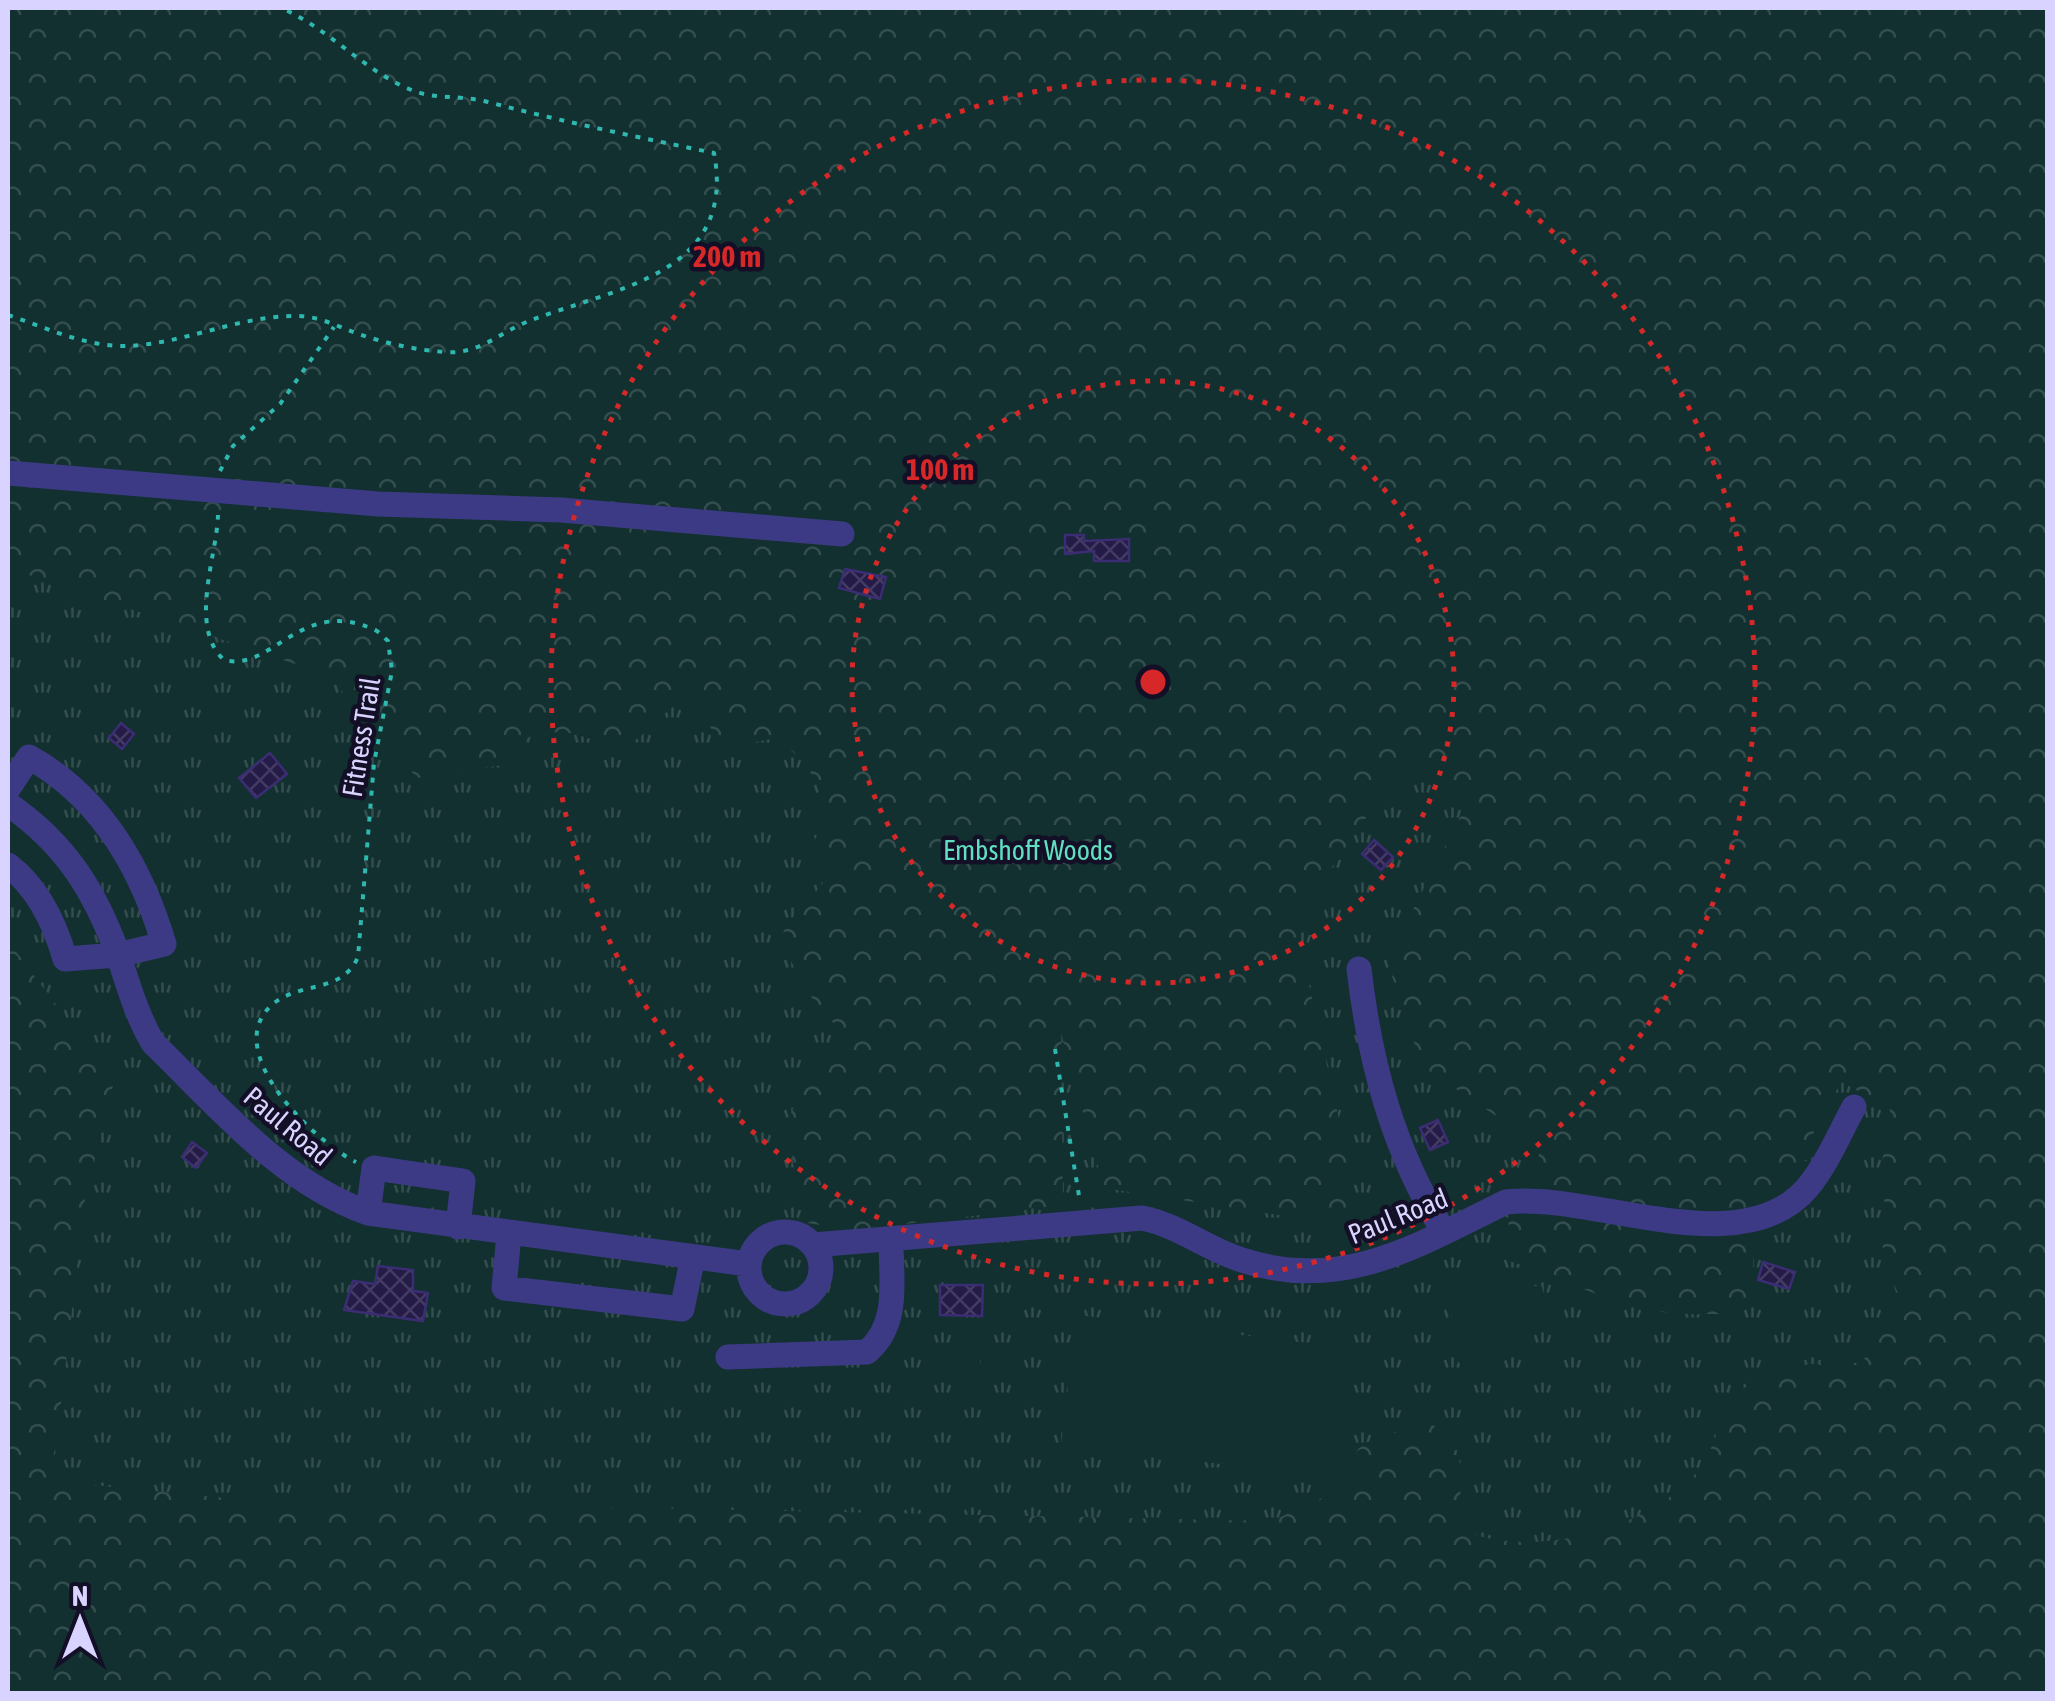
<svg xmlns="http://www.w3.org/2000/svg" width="2055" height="1701" font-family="'Asap Condensed',sans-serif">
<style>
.grass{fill:url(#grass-tufts)}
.forest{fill:url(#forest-crowns)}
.pitch{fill:#12302f}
.building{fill:url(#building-cross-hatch);stroke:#3b2d73;stroke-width:2.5}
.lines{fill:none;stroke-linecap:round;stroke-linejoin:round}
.path{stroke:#2fb8b0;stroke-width:4;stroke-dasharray:5 8;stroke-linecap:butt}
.minor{stroke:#3d3a85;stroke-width:25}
.ring{fill:none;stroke:#d62828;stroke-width:5;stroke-dasharray:5 10}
.labels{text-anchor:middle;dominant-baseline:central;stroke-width:9;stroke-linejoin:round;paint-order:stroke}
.street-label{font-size:28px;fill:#d9d4ff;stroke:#130f26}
.park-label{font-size:28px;fill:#5fe0c0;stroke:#130f26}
.centre{fill:#d62828;stroke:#130f26;stroke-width:5}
.ring-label{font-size:30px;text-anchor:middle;font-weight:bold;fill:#d62828;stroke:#130f26;stroke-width:9;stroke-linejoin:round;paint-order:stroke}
</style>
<defs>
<pattern id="grass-tufts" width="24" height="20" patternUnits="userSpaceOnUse" patternTransform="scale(2.5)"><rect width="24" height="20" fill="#12302f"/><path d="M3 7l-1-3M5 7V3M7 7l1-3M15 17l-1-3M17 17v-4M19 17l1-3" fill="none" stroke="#344d4e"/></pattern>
<pattern id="forest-crowns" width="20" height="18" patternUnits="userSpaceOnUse" patternTransform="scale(2.5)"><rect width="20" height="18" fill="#12302f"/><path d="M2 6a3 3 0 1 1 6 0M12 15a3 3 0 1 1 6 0" fill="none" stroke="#344d4e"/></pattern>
<pattern id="building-cross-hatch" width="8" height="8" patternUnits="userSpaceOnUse" patternTransform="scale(2.5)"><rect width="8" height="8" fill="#241b47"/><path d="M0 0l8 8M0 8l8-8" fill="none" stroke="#433b63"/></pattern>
</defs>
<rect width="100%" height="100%" fill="#130f26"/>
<path class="grass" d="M8,8H2047V1693L8,1694Z"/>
<path class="forest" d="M8,8H2047V1693H8V941L114,1082L85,1199L52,1481L245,1500L1272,1521L1346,1487L1358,1449L1373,1439L1426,1422C1482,1446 1449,1491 1466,1532C1538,1559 1653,1529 1700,1468C1719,1443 1719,1407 1742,1386C1769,1361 1826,1363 1861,1363L1892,1323L1902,1301L1882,1260L1885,1208L1881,1167L1891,1116L1889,1107L1841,1082L1800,1158L1822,1170L1755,1231L1752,1287L1746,1309C1733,1315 1721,1314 1707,1314C1631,1318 1573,1281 1503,1259L1510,1214L1538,1176L1539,1145L1422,1066L1387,961L1463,811L1413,749L1295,921L1363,1228L1104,1188L1061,1033L1063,1205L854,1230L807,1223L801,1179L793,1164L789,1117L818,1058L839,1059L847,1054L832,1021L804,989L781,939C789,911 820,897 830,869L827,857L813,843C839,802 811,766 779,739C764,738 751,745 737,744C706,744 708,704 684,696L639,738L621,746C579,741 576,723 526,738L516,763L417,778L328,675L8,568Z"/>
<path class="pitch" d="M1460,1277L1542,1287C1554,1331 1505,1376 1463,1369L1458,1361L1448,1293L1450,1284Z
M1077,1315L1355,1349L1339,1478L1061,1445Z
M924,1345L981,1349L979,1384L921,1380Z"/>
<path class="building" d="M1065,535H1084V541L1129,539V561H1094V551L1065,554Z
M845,569L886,577L880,599L839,588Z
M121,723L134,734L122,749L109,738Z
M270,753L287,774L256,798L239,778Z
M1374,840L1393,857L1381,870L1362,854Z
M1438,1120L1448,1142L1430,1150L1420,1128Z
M192,1142L207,1153L196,1168L182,1157Z
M1763,1262L1795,1272L1789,1289L1758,1280Z
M378,1266L413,1270V1291L428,1293L423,1321L344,1310L353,1281L375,1284Z
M940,1285H983L982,1316L940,1315Z"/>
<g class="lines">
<path class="path" d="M8,315C47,328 83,346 125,346C181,345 240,315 297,316C318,316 337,326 356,333C384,343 415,350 445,352C479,355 500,332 529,321C614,288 737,275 714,153C637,137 560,121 484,101C458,95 434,100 409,89C362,69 328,28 281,8
M220,471L233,446L280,404L334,327
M218,515C217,556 188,627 224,660C272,673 302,594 377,631L388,641L392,671L374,763L358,957C342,994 300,981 273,1004C218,1050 315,1142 356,1162
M1055,1049L1080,1202"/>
<path class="minor" d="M8,473L378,504L561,510L842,534
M8,789L29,757C101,797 141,867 164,944L118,955L65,959C55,924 37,887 8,865
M8,804C66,844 95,891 119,957C129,987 137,1016 153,1043C218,1106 281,1182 368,1213L748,1264
M1359,969C1370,1064 1393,1150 1444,1232
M368,1213L374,1168L463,1181L458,1227
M749 1268a36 36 0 1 1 72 0a36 36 0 1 1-72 0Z
M509,1234L504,1288L682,1309L693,1257
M813,1245L1142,1218C1178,1225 1207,1249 1242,1260C1343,1293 1418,1245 1506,1202C1590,1191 1742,1266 1808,1187C1827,1164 1840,1132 1854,1107
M728,1357L867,1352C900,1324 891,1281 891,1241"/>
</g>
<g class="ring">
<circle cx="1153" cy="682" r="301"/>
<circle cx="1153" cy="682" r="602"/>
</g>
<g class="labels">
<g class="street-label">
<text transform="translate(361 737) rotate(-81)">Fitness Trail</text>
<text transform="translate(288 1126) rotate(40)">Paul Road</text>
<text transform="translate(1398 1216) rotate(-22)">Paul Road</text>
</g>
<g class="park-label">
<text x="1028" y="850">Embshoff Woods</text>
</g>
</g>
<circle cx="1153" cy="682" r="15" class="centre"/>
<g class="ring-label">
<text x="727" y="267">200 m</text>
<text x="940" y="480">100 m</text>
</g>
<rect width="2055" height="1701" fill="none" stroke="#d9d4ff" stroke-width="20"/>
<g transform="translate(80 1621)" stroke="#130f26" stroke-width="8" paint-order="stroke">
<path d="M0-8L18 38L0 25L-18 38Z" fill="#d9d4ff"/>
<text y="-15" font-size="28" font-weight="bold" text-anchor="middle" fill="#d9d4ff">N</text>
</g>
</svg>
